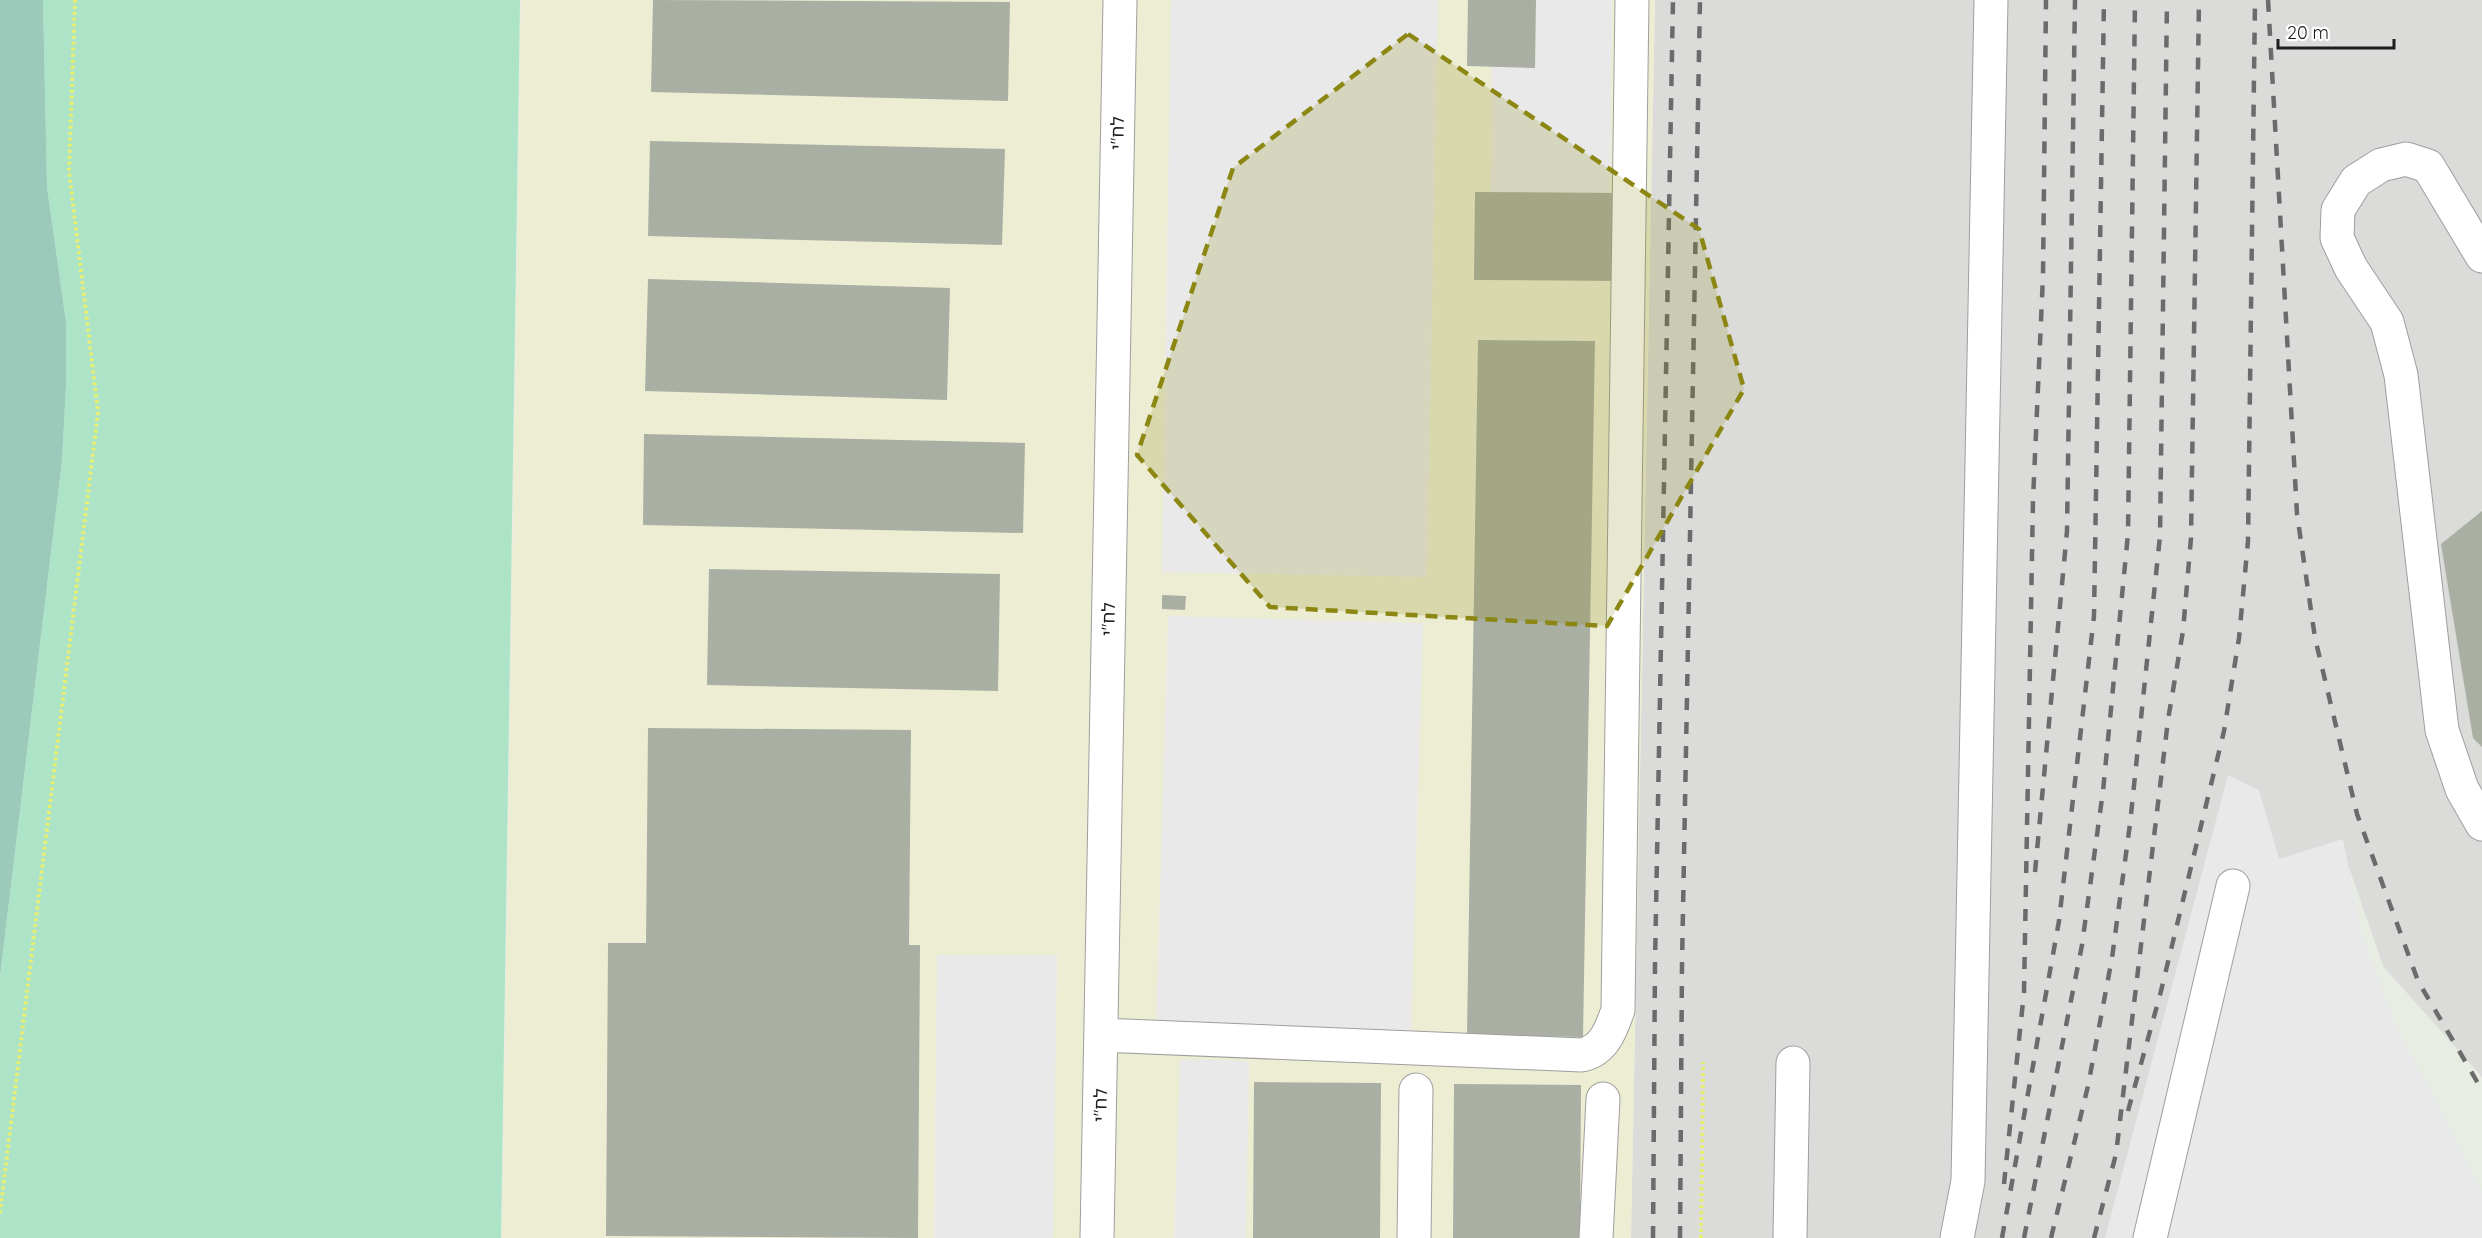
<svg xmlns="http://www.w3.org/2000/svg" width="2482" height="1238" font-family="Quicksand,'Noto Sans Hebrew',sans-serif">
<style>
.residential{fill:#dbdbda}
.commercial{fill:#ededd4}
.grass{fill:#ade4c7}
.forest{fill:#9bcaba}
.parking{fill:#e9e9e9}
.building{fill:#aaafa3}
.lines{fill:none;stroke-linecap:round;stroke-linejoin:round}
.minor-casing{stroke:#9e9e9e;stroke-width:35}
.path{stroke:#e7ef73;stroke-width:4;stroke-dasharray:3 3;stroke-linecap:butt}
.minor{stroke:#fff;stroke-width:33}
.rail{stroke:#6b6b6b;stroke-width:4.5;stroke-dasharray:12 12;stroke-linecap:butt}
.marked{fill:#8c8713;fill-opacity:0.2;stroke:#8c8713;stroke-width:4.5;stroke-dasharray:12 8;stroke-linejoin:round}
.labels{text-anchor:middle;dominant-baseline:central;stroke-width:4.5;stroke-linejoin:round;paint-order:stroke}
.street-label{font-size:18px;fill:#1d1d1d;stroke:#fff}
</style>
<rect width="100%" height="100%" fill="#e7ede3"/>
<path class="residential" d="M1655,0H2482V1077L2383,966L2350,870L2131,1238H1631Z"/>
<path class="commercial" d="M521,0H1655L1631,1238H502Z"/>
<path class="grass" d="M43,0H520L501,1238H0V977L62,461L66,386V322L47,187Z"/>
<path class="forest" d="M0,0H43L47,187L66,322V386L62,461L0,977Z"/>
<path class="parking" d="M1171,0H1438L1427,577L1162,572Z
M1536,0H1612L1610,193L1491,192L1492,67H1535Z
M1168,616L1423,623L1411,1035L1156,1028Z
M2228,775L2259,790L2279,859L2343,839L2362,935L2396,1025L2482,1191V1238H2105Z
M937,955H1057L1053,1238H934Z
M1180,1059L1249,1061L1246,1238H1174Z"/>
<path class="building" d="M653,0L1010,2L1008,101L651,92Z
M1468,0H1536L1535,68L1467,66Z
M650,141L1005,149L1002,245L648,236Z
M1475,192L1622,193L1621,281L1474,280Z
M648,279L950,288L947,400L645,391Z
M1478,340L1595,341L1583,1037L1467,1035Z
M644,434L1025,443L1023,533L643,525Z
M2482,511V747L2473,738L2441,544Z
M709,569L1000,574L998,691L707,685Z
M1162,595L1186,596L1185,610L1162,609Z
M648,728L911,730L909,945H920L918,1238L606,1236L608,943H646Z
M1254,1082L1381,1083L1380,1238H1253Z
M1454,1084L1581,1085L1580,1238H1453Z"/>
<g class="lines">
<defs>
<path id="minor" d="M2482,256L2428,166L2406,159L2381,165L2356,181L2338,210L2337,238L2351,268L2387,322L2401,375L2442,730L2462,789L2482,824
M1101,1035L1582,1055C1604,1050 1611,1030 1618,1010L1632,0
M1097,1238L1120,0
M1414,1238L1416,1090
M1596,1238L1603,1099
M1790,1238L1793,1063
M1957,1238L1968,1181L1991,0
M2150,1238L2233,886"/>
</defs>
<use href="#minor" class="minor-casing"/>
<path class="path" d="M0,1213L98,412L69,171L75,0
M1701,1238L1703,1062"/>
<use href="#minor" class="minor"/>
<path class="rail" d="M2268,0L2297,514L2315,638L2357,814L2418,981L2482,1090
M2035,872L2067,531L2075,0
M2128,1111L2160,995L2224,731L2239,638L2248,541L2255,0
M2004,1184L2024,992L2033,500L2043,276L2046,0
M1653,1238L1655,964L1673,0
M1680,1238L1682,964L1700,0
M2002,1238L2059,921L2094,616L2104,0
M2024,1238L2082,945L2103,791L2128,534L2135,0
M2051,1238L2088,1086L2112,958L2130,824L2160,536L2167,0
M2094,1238L2116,1154L2168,720L2183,631L2191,538L2199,0"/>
</g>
<path class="marked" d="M1408,34L1699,229L1744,389L1607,626L1270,607L1137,455L1233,168Z"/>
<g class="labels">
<g class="street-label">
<text transform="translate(1117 133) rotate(-89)">לח"י</text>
<text transform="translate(1108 619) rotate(-89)">לח"י</text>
<text transform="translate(1100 1105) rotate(-89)">לח"י</text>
</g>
</g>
<path d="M2278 39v9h116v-9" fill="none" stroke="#1d1d1d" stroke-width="3"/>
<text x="2287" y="39" font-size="18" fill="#1d1d1d" stroke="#ffffff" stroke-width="4.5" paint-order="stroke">20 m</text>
</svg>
